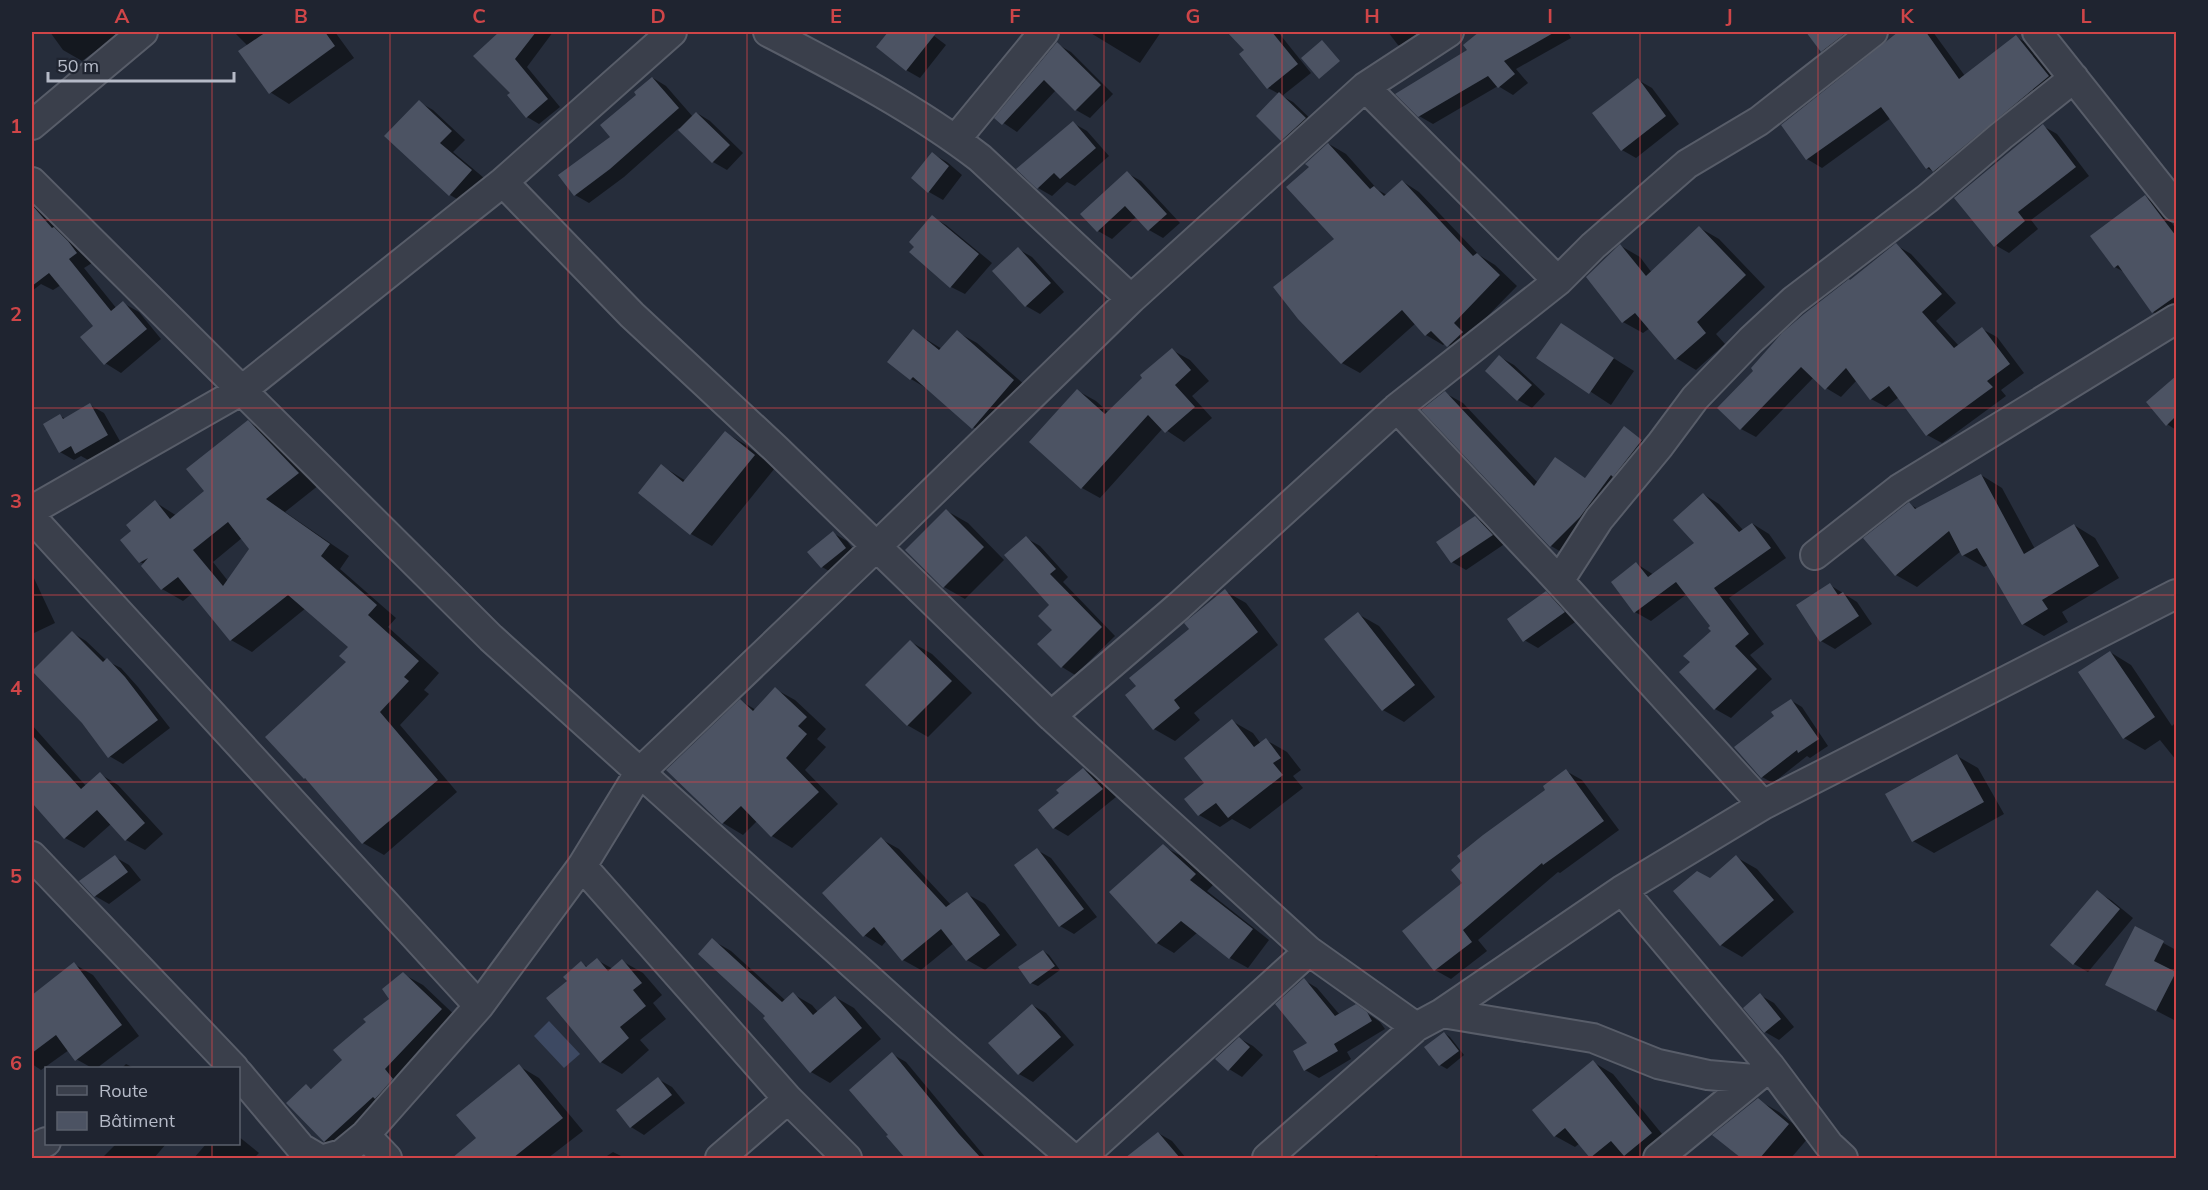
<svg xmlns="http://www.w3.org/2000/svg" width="2208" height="1190" font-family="Mulish,sans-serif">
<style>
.water{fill:#3d4962}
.shadow{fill:#0007;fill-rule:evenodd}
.building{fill:#4c5363;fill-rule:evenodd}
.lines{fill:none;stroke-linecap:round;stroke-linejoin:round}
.street-casing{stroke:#585d69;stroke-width:32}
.street{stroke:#3a3f4b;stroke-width:28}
.grid{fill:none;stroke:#cf4548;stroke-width:1.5;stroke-opacity:0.55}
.neatline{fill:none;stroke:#cf4548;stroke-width:2}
.grid-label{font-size:20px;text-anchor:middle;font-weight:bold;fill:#cf4548}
</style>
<rect width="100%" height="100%" fill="#262d3b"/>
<path class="water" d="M549,1021L580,1054L564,1068L534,1036Z"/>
<path class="shadow" d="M50,32H151L120,33L82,61L63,50Z
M234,32H335L354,58L289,104L270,92L248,46Z
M501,32H553L527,67L560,107L539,124L527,117L512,93L475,56Z
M890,32H929L946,45L920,78L906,70L878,46Z
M1089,32H1161L1140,63Z
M1229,32H1278L1311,73L1282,96L1293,102L1319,127L1296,147L1282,139L1279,94L1268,88L1246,50Z
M1388,32H1446L1416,56L1398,45Z
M1494,32H1568L1571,38L1516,69L1528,83L1513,95L1498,86L1433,124L1419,116L1469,51Z
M1807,32H1850L1858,41L1835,59L1822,51Z
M1900,32H1933L1965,76L2016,37L2031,45L2063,85L1941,176L1927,168L1891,118L1822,168L1807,159L1783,125Z
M1057,44L1071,52L1113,94L1090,118L1076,110L1056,90L1017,132L996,118Z
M653,78L666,86L693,117L697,113L710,121L743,153L727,170L713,162L679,128L624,177L589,203L575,195Z
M1638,80L1652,88L1679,124L1636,158L1622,150Z
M419,102L433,110L465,140L453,152L484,178L464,203L450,195L386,136Z
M1073,123L1087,131L1109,156L1075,186L1067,182L1052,196L1038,188L1019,169Z
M2043,126L2057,134L2089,176L2031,220L2038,229L2009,253L1995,245Z
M1329,144L1346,154L1378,190L1387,195L1402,181L1419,192L1479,255L1495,265L1517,286L1470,334L1465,356L1446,343L1443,345L1426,335L1416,323L1360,373L1342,363L1300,318L1336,240L1311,167Z
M933,154L947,162L962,175L943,200L929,192L913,178Z
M1127,173L1141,181L1180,223L1163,238L1149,230L1137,216L1112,239L1098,231Z
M2146,197L2159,205L2176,229V313L2167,320L2153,312L2124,272L2115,267Z
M32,199L65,235L84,252L92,263L84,268L117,309L123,303L139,312L161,339L121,373L105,363L95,326L61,285L53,290L41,284L32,291Z
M932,217L946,225L992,263L965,294L951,287Z
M1700,228L1719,239L1765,287L1716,334L1725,344L1696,370L1676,358L1650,328L1643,333L1623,322L1588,277L1621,246L1640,257L1652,273Z
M1896,245L1911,254L1956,303L1936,321L1959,346L1982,329L1997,337L2024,373L2001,390L2006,396L1942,443L1927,435L1899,397L1886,407L1871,399L1857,380L1841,397L1826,388L1814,377L1756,437L1741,429Z
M1018,249L1032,257L1064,292L1040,314L1026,306Z
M1561,325L1634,371L1611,405L1539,358Z
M913,331L942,349L957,332L977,343L1033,392L992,439L973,427L931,391L911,379L889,362Z
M1172,350L1190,360L1209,381L1192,396L1212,418L1184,442L1163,428L1100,498L1082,488L1078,391L1096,401L1109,413Z
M1500,357L1514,365L1545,394L1532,408L1518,400Z
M2176,378V430L2167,424L2149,403Z
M1445,393L1463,403L1538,483L1555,459L1586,479L1624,428L1659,451L1568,556L1551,546Z
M90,405L104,413L121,443L90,461L81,456L74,460L60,452V416L66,419Z
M248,422L269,433L319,485L285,512L349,556L340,569L396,618L388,627L439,673L424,690L429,694L400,725L457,792L384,855L363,843L310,781L305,778L348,662L350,647L306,608L252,652L231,640L193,593L183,601L162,589L143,566L144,564L140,562L133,531L155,502L177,516L206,491ZM242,538L251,549L228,581L213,562Z
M726,433L746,445L775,468L712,546L691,534L662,466L686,481Z
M1981,475L2002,488L2035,549L2074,525L2095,538L2119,578L2062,612L2068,622L2044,636L2023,624L1988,565L1984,567L1963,555L1961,551L1917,587L1896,575L1865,539L1909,504L1918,509Z
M1703,494L1719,504L1744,531L1753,524L1769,534L1786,558L1729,598L1764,644L1750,655L1772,679L1731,718L1715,709L1692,662L1713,631L1712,627L1687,594L1651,621L1635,612L1637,564L1654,575L1697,543Z
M947,511L968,523L1004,560L965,599L944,587Z
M1475,518L1489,526L1506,543L1466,570L1452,562Z
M833,533L847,541L859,557L836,575L822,567Z
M1026,538L1040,546L1068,577L1063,582L1115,636L1075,675L1062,667L1054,630L1051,605Z
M32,574L55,623L32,634Z
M1830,585L1857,602L1872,624L1835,649L1821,641Z
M1225,591L1246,603L1278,645L1194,713L1200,720L1175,741L1154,729L1138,686Z
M1546,593L1560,601L1578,620L1538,648L1524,640Z
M1358,614L1379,626L1435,697L1404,722L1383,710Z
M73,633L86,641L107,661L121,668L138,687L170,728L123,764L109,756Z
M911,642L932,654L972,693L928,737L907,725Z
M2110,652L2131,665L2172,726L2176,722V760L2160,740L2145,750L2124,738Z
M775,689L795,700L826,729L817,739L826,747L805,770L838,804L792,848L772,836L757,821L743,835L723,823L668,770L741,701L756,710Z
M1792,701L1802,707L1828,746L1810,758L1807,756L1773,783L1762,777L1737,747L1776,716Z
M1232,721L1253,733L1261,744L1266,740L1287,752L1301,770L1293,776L1303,788L1250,829L1232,819L1220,827L1199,815L1186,799L1206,784Z
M32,725L86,786L100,774L118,785L163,834L145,850L126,840L111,824L84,848L65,838L32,803Z
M1957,756L1978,768L2004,814L1934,853L1913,841L1887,795Z
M1083,769L1097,777L1116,797L1068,836L1054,828L1040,810L1061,793Z
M1566,771L1582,780L1619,830L1560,873L1558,872L1478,940L1487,951L1451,979L1435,970L1465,884Z
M881,839L899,849L951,905L967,894L985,904L1017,945L985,970L967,960L954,943L921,970L903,960L887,940L882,946L864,935Z
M1163,846L1181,856L1213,885L1207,891L1269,940L1248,968L1230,958L1198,932L1174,953L1157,943Z
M1037,850L1051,858L1097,917L1074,934L1060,926Z
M115,857L129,865L141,880L109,904L95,896Z
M1736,857L1757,869L1794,912L1742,957L1721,945L1675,892L1710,880Z
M2097,892L2111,900L2133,918L2088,972L2074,964L2052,945Z
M2136,928L2176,950V970L2175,973L2176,974V1021L2128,996Z
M712,940L731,951L785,1000L793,994L812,1005L818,1012L835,997L854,1008L881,1039L830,1083L811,1072L765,1018L768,1016Z
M1043,951L1049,955L1060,970L1038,986L1031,983Z
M597,960L613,969L622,961L643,973L662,995L653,1003L666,1019L640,1040L649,1050L622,1074L601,1062L569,981L581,963L588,967Z
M74,964L93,975L139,1036L97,1068H92L76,1059L69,1050L41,1070L32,1064V996Z
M403,974L423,985L461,1021L344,1152L324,1141L306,1085L313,1090L344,1060L368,1023L391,999Z
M1304,980L1317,988L1340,1015L1356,1006L1380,1022L1385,1029L1347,1052L1351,1059L1319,1078L1305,1070L1309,1043Z
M1760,995L1774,1003L1794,1027L1779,1040L1765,1032Z
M1032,1005L1046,1013L1074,1045L1033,1082L1019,1074L990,1043Z
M1444,1033L1450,1037L1464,1055L1447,1069L1440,1065L1426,1047Z
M1239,1038L1253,1046L1263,1055L1242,1077L1229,1069Z
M892,1054L906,1062L986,1158H907L888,1136Z
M1593,1062L1613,1074L1671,1145L1654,1158H1631L1626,1156L1622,1158H1593L1580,1143L1575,1147L1555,1136Z
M126,1064L134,1068H122Z
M519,1066L539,1078L583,1131L548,1158H475L467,1148L478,1139Z
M658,1079L672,1087L685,1103L644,1135L631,1127Z
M1758,1100L1779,1112L1809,1137L1791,1158H1743L1715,1135Z
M1158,1133L1172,1141L1186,1158H1128Z
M238,1136L259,1153L254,1158H194L206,1144H238Z
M116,1144H166L154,1158H102Z
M613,1152L625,1158H604Z
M1376,1155L1383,1158H1372Z"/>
<path class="building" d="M266,32H325L335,46L269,94L238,51Z
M499,32H536L515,59L548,99L526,118L507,95L510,93L473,56Z
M888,32H937L906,71L876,47Z
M1227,32H1272L1298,64L1267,89L1239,54L1244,50Z
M1479,32H1555L1504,61L1515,74L1498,88L1488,76L1418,117L1395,94L1467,50L1463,45Z
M1806,32H1847L1821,52Z
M1898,32H1926L1959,79L2016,35L2049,76L1933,172L1929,167L1926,169L1881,107L1806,160L1781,125Z
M1322,40L1340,61L1319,79L1301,58Z
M1057,42L1101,85L1075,111L1044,80L1002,125L994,118Z
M652,77L679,108L610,169L574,196L558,175L610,137L600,125L636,95L634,92Z
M1638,78L1666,116L1621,151L1592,113Z
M1279,92L1306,118L1281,141L1256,116Z
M419,100L452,131L440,143L472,170L449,196L384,136Z
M696,112L730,145L712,163L678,130Z
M1073,121L1096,148L1060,179L1054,173L1037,189L1016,169Z
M2043,124L2076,167L2018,212L2025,221L1994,247L1954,198Z
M1328,143L1370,189L1374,186L1384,196L1402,180L1473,256L1477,253L1500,275L1454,323L1463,332L1447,347L1431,331L1425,336L1402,310L1341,364L1298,319L1273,287L1334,239L1286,187L1309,167L1305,164Z
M932,152L949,166L928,193L911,178Z
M1127,171L1167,214L1148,231L1125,206L1097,232L1080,214Z
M2145,195L2176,236V296L2152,313L2118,265L2114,268L2090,236Z
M32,205L52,228L54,227L68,241L77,253L69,259L111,311L123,301L147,329L104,365L80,337L93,326L49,273L32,286Z
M932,215L979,254L950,288L909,252L914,247L909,242Z
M1699,226L1746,275L1697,322L1706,333L1675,360L1635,313L1622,323L1586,277L1620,244L1646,276Z
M1896,243L1942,294L1922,312L1954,348L1982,327L2010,364L1987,381L1993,387L1926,436L1889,386L1870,400L1846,368L1825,390L1801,367L1740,430L1717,408L1753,371L1751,368L1782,333L1804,314L1849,279L1850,280Z
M1018,247L1051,283L1025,307L992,271Z
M1561,323L1614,358L1589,394L1536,358Z
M913,329L939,350L957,330L1014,380L972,429L913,377L910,380L887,362Z
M1172,348L1191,370L1175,385L1195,407L1165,433L1148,415L1081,489L1029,442L1077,389L1105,414L1142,378L1140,375Z
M1499,355L1532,385L1517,401L1485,371Z
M2176,376V416L2166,426L2146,402Z
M1445,391L1534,486L1555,457L1585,478L1624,426L1642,440L1613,477L1611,475L1580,517L1550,547L1421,410Z
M90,403L108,435L75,454L71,446L59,453L43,424L60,414L63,419Z
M248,420L299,473L266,499L330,544L321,556L377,605L368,615L419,661L404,677L409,681L380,712L438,780L362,844L305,778L304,779L265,737L346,662L339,656L348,647L288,595L230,641L178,577L161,590L141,566L148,558L139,563L120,540L131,531L126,525L155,500L170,519L204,491L186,469ZM228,522L249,549L223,586L193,550Z
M725,431L755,455L690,535L638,493L661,464L683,482Z
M1981,474L2024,554L2074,524L2099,566L2042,600L2048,609L2022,625L1977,548L1962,556L1949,531L1895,576L1863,538L1909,502L1915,509Z
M1703,493L1739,532L1752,523L1771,548L1714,588L1749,634L1735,646L1757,669L1714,710L1679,672L1690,662L1683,656L1711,631L1708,628L1710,626L1676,582L1634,613L1611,582L1636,562L1648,577L1694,543L1673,520Z
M946,509L984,547L943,588L905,550Z
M1475,516L1493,535L1451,563L1436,542Z
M833,531L846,548L821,568L807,552Z
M1026,536L1056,569L1050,574L1102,627L1061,668L1037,644L1052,630L1038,616L1049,605L1004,555Z
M1830,583L1838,595L1843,592L1859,616L1820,642L1796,605Z
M1225,589L1258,632L1174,700L1180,708L1153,730L1125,695L1136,686L1129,678L1189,629L1184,623Z
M1546,591L1565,612L1523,642L1507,619Z
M1358,612L1415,685L1382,711L1324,639Z
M72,631L103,662L107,658L125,677L158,720L108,758L82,723L32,671Z
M910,640L952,681L907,726L865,685Z
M2110,651L2155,717L2123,739L2078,672Z
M775,687L807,717L798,726L807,734L786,758L819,792L771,837L741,806L722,824L666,770L740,699L753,711Z
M1791,699L1819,739L1798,753L1797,750L1761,778L1734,747L1774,716L1771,712Z
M1232,719L1254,747L1266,738L1281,758L1273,763L1283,775L1228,818L1216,803L1198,816L1184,799L1204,783L1184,758Z
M32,735L81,789L100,772L145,823L125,841L97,810L64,839L32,803Z
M1957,754L1984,802L1912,842L1885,794Z
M1083,768L1103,789L1053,829L1038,810L1059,793L1056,790Z
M1566,769L1604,821L1543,865L1542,863L1463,930L1472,942L1434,971L1402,931L1462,883L1451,870L1461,861L1457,856L1483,835L1545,790L1543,786Z
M881,837L946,907L967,892L1000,935L966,961L941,929L902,961L874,927L863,937L822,893Z
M1163,844L1196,874L1190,880L1253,929L1229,959L1181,921L1156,944L1109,892Z
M1037,848L1084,909L1059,927L1014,865Z
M115,855L128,872L94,897L79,881Z
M1736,855L1774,900L1720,946L1673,891L1697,871L1710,878Z
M2097,890L2120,909L2073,965L2050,945Z
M2135,926L2164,941L2154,961L2176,972L2156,1011L2105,985Z
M712,938L782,1002L793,992L813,1015L835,996L862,1028L810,1073L763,1018L765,1016L698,954Z
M1043,950L1055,966L1030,984L1018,967Z
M597,958L608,971L622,959L642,983L633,990L646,1006L620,1027L629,1038L600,1063L546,998L567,981L563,977L581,961L586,967Z
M74,962L122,1025L75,1061L56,1035L32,1053V995Z
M403,972L442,1009L385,1069L393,1079L375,1099L373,1097L324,1142L286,1103L306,1084L311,1089L342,1060L333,1050L366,1022L363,1019L389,999L382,989Z
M1304,978L1335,1016L1356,1004L1367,1012L1372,1021L1334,1044L1338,1051L1304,1071L1293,1051L1307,1043L1275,1004Z
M1760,993L1781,1019L1764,1033L1743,1008Z
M1032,1004L1061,1037L1018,1075L988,1043Z
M1444,1032L1459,1051L1439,1066L1424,1047Z
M1239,1037L1250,1047L1228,1071L1215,1059Z
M892,1052L959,1134L981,1158H905L886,1136L888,1135L849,1090Z
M1593,1060L1652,1133L1624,1156L1611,1141L1590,1158L1565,1128L1554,1137L1532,1110Z
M519,1064L563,1118L513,1158H452L476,1138L456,1115Z
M658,1077L672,1095L630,1128L616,1110Z
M1758,1098L1789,1124L1760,1158H1741L1712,1135Z
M1158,1132L1180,1158H1125Z"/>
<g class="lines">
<defs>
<path id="street" d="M768,32C841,70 915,108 980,158L1131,299
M2037,32L2176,207
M1365,87L1558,281
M32,125L143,32
M956,139L1044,32
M32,182L491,638L941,1044L1072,1158
M503,182L632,315L776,449L1051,716L1309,951L1416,1027L1442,1013L1622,890L1763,805L2176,594
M1397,408L1559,581L1763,805
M32,510L242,390L503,182L672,32
M32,518L479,1006
M1815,555L1899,489L2176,319
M1559,581L1599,519L1660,445L1695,398L1751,340L1793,301L1928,198L2001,136L2074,78
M1051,716L1179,606L1397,408L1558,281L1593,246L1687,164L1759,121L1873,32
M32,856L234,1068
M582,866L788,1099L847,1158
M1622,890L1770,1066L1829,1145L1843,1158
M1442,1013L1593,1038L1658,1064L1708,1075L1754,1079
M238,1073L301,1148L318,1158
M365,1135L387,1158
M32,1149L46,1142
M328,1158L342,1154L365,1135L479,1006L582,866L639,773L877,546L1131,299L1365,87L1449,32
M720,1158L788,1099
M1081,1158L1309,951
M1267,1158L1416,1027
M1658,1158L1763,1072"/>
</defs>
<use href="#street" class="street-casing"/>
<use href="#street" class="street"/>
</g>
<path class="grid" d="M212,32V1068M390,32V1158M568,32V1158M747,32V1158M926,32V1158M1104,32V1158M1282,32V1158M1461,32V1158M1640,32V1158M1818,32V1158M1996,32V1158M32,220H2176M32,408H2176M32,595H2176M32,782H2176M32,970H2176M212,1144V1158"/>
<rect width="2208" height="1190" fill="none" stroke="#1f2430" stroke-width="66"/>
<rect x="45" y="1067" width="195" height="78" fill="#1f2430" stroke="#5b606c" stroke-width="1.5"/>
<rect x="57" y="1086" width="30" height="9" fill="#3a3f4b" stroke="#5b606c" stroke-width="1.5"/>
<text x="99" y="1097" font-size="18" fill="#b5bac7">Route</text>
<rect x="57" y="1112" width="30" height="18" fill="#4c5363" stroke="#5b606c" stroke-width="1.5"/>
<text x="99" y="1127" font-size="18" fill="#b5bac7">Bâtiment</text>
<path d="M48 72v9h186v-9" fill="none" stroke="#b5bac7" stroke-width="3"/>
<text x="57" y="72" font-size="18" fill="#b5bac7" stroke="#1f2430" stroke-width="4.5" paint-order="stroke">50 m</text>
<rect x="33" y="33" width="2142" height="1124" class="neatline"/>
<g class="grid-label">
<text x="122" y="23">A</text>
<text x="301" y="23">B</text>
<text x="479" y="23">C</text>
<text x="658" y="23">D</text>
<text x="836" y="23">E</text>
<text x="1015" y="23">F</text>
<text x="1193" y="23">G</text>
<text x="1372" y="23">H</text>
<text x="1550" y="23">I</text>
<text x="1729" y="23">J</text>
<text x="1907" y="23">K</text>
<text x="2086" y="23">L</text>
<text x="16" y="133">1</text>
<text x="16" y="321">2</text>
<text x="16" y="508">3</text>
<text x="16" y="695">4</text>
<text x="16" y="883">5</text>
<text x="16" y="1070">6</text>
</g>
</svg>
